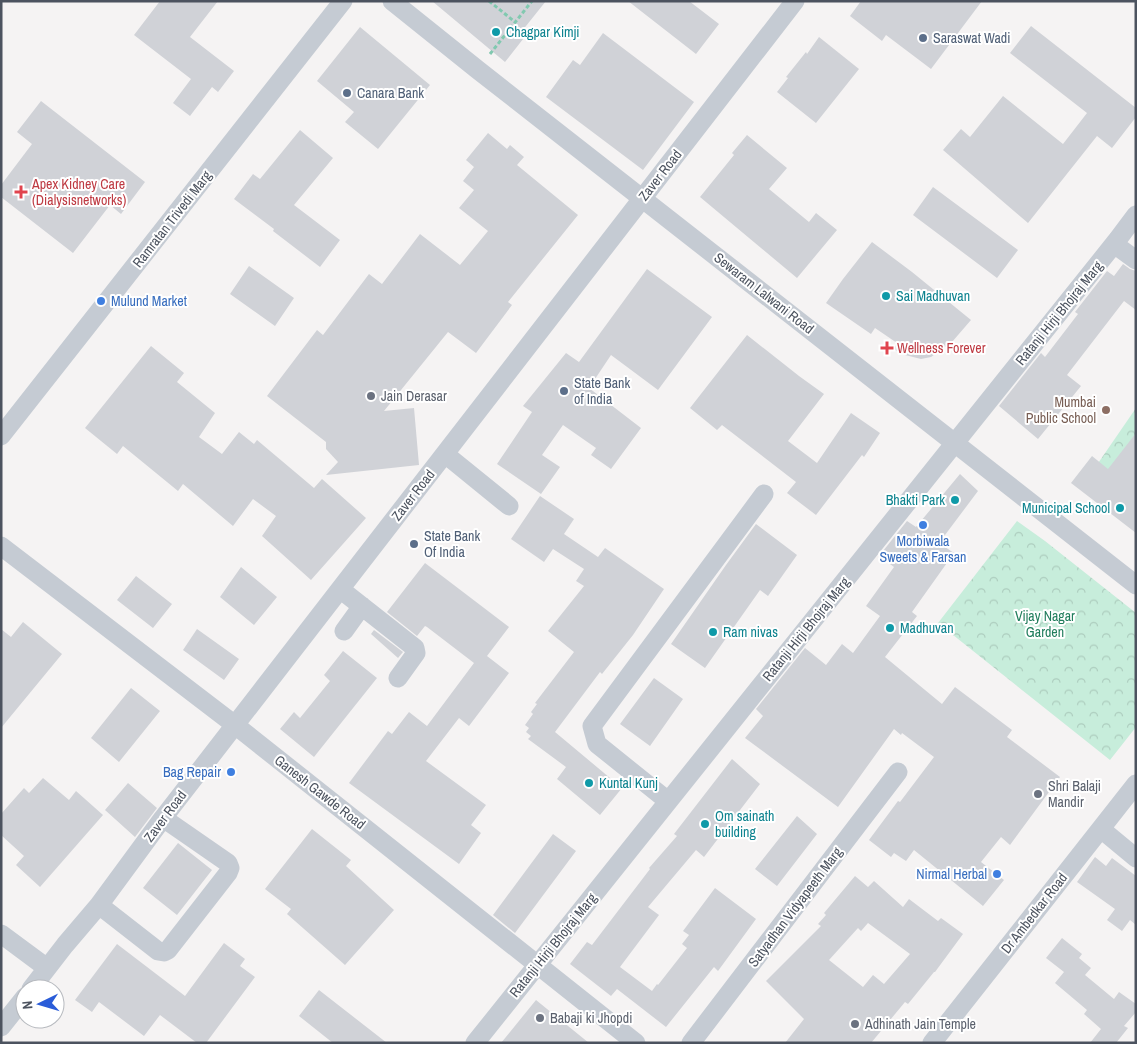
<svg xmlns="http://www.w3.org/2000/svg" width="1137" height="1044" font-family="'Archivo Narrow',sans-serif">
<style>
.park{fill:url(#park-crowns)}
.building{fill:#d0d2d7;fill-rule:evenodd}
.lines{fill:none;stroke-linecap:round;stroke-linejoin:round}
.path{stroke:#81c9b0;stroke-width:3;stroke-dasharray:4 2.5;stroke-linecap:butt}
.street{stroke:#c5cbd3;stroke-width:19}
.culture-dot{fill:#0f9aa8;stroke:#fff;stroke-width:2}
.service-dot{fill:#5c6f8a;stroke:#fff;stroke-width:2}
.health-dot{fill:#e0444e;stroke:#fff;stroke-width:2}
.shop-dot{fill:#3f7fe0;stroke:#fff;stroke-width:2}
.worship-dot{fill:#6b7280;stroke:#fff;stroke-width:2}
.education-dot{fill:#8d6e63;stroke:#fff;stroke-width:2}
.labels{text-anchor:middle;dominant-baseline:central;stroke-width:4;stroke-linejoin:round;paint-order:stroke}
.culture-label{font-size:14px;fill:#0d838f;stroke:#fff;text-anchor:start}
.service-label{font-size:14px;fill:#4e5e75;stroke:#fff;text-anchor:start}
.street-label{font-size:14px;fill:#4c535f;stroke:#fff}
.health-label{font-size:14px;fill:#be3a42;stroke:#fff;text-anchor:start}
.shop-label{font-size:14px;fill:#366cbe;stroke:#fff;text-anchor:end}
.worship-label{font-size:14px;fill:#5b616d;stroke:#fff;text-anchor:start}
.education-label{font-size:14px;fill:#785e54;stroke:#fff;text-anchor:end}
.park-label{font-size:14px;fill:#207d5c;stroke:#fff}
</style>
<defs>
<pattern id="park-crowns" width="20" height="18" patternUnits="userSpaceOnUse" patternTransform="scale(1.25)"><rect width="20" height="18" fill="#c7eddb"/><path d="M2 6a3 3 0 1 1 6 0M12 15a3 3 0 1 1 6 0" fill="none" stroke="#adcdbe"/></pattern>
</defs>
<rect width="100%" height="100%" fill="#f5f3f3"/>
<path class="park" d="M1136,408V477L1092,472Z
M1017,521L1045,541L1136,613V727L1110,760L938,623Z"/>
<path class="building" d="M160,1H218L190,37L234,71L218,92L212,87L190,116L173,103L191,79L134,35Z
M432,1H546L522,31L527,34L505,62Z
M628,1H689L719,24L696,54Z
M861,1H982L931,69L886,35L882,41L850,16Z
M1031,26L1136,108V117L1112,148L1097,136L1028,223L943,150L961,129L970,137L1003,96L1063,144L1087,113L1010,53Z
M360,27L430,85L378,149L345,122L354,112L317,81Z
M603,33L694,102L643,170L546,97L573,60L580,65Z
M819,37L859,69L816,123L777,92L788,78L786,77L806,52L807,54Z
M41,101L145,182L121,214L110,205L73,253L1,197V185L32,144L17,132Z
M300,130L333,158L294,205L340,240L320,267L273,231L274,229L234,199L253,174L260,179Z
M488,133L507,149L510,145L524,157L517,165L578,215L508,302L512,305L476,353L448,332L384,411L414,408L419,465L326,475L338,462L326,449V442L267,396L317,330L323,335L369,274L382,284L420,234L460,265L488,231L459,208L474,190L463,181L474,167L466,160Z
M747,135L787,168L769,189L809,222L816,213L837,230L797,278L700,197L734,155L732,153Z
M933,187L1018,250L997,278L913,215Z
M872,242L912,272L971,320L952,342L931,357L921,359L905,355L893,349L897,343L875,328L871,334L826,303L843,279Z
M1123,264L1130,269L1136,271V310L1124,301L1067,375L1081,386L1038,439L999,406L1041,353L1045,357L1078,314L1075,312L1107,271L1114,276Z
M249,266L294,298L275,326L230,294Z
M647,269L712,317L658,390L611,355L589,388L641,428L611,469L591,455L596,448L563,425L542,455L560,467L541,494L497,464L532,412L523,406L566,353L579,362Z
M747,335L799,376L824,394L788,441L817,463L851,413L880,433L864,457L862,455L816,515L787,493L796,482L722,425L717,430L690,408Z
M151,346L184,373L177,382L215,413L199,437L222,454L239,432L254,444L257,440L314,488L322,479L366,518L311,580L262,536L276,516L253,499L233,526L183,484L178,491L123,446L117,454L85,428Z
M1136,433V533L1071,483L1092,456L1108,469Z
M960,474L978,491L939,543L954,553L912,612L917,616L885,657L942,704L955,687L1012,730L1007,737L1060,777L1010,845L1001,837L981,862L1004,880L983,906L914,850L906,861L894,853L891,857L869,840L898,801L900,802L934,757L902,733L901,735L894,729L838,807L745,738L763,716L756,709L805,648L826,665L842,644L853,653L880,616L866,606L894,567L879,556L907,521L916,527Z
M540,496L574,519L564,534L598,557L605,548L664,589L633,635L602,674L600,672L555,732L622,788L600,815L557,779L566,767L528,739L531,736L526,732L529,728L525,725L533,714L531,712L537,704L535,703L574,652L548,631L584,586L576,581L584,569L553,549L544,562L511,539Z
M756,524L797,555L768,596L760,590L705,668L671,644L726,565Z
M425,563L509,627L487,656L509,673L469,726L459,718L426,761L486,805L471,825L481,833L459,864L349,783L388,731L392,734L409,712L427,726L474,663L427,627L425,626L417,636L387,612Z
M241,567L277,597L254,625L220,597Z
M136,576L172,604L153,628L117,600Z
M23,622L62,654L1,728V629L11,637Z
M197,629L239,659L224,680L183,650Z
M374,630L403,652L398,658L371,634Z
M343,651L377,678L314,757L280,729L294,712L300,718L330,681L324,675Z
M654,678L683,699L650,746L620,724Z
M131,688L160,711L119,762L91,738Z
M732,759L760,784L704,857L696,850L648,907L659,915L620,967L652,991L657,984L658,985L687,948L682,944L689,935L683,931L715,888L756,919L718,971L714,967L666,1027L617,989L611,996L570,964L587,942L592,945L650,869L649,868L677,836L674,834Z
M43,778L69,800L76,791L103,815L40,887L16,865L24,856L1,835V814L24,788L29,793Z
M128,783L157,808L135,837L105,810Z
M797,816L817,834L777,886L755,869Z
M312,829L351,860L346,866L394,910L345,965L287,914L291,909L265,889Z
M553,834L576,851L515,933L493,915Z
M178,843L212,870L177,915L143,888Z
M1095,857L1106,866L1112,858L1136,876V925L1130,920L1122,931L1107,920L1115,909L1077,882Z
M855,876L868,887L874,881L903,907L909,899L938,921L941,918L963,934L935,972H934L908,1004L905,1002L871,1043H785L804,1019L766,981L821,926L818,924L826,915L824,913ZM868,923L910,954L884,984L873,975L863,987L829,960L858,928L861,931Z
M1062,938L1082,954L1079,958L1091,968L1085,975L1114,999L1119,992L1136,1004V1012L1124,1026L1128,1028L1116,1043H1090L1101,1029L1084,1014L1087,1010L1055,983L1064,972L1046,958Z
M224,943L245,959L240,966L255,977L206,1043H197L160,1015L144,1036L99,1002L92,1012L75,1000L117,944L185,996Z
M319,990L387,1043H333L299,1016Z
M536,1000L589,1043H501Z"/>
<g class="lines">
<path class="path" d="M489,1L515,22
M490,54L532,1"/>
<path class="street" d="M392,1L478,70L1136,585
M1114,244L1136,260
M1,436L343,1
M445,454L509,506
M1,546L235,725L636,1043
M340,589L415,648L416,653L398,678
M344,631L362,606
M668,801L597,744L592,726L764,494
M1101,829L1136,858
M99,905L158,951L164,952L168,950L228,873L230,868L228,863L163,818
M1,934L47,968
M31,989L65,945L99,905L163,818L795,1
M1,1027L25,997
M475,1043L1118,239L1136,215
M691,1043L898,772
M932,1043L1136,784"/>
</g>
<g class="culture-dot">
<circle cx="496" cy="32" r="5"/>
<circle cx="886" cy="296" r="5"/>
<circle cx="955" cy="500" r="5"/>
<circle cx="1120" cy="508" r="5"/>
<circle cx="890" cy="628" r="5"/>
<circle cx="713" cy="632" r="5"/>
<circle cx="589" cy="783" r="5"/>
<circle cx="705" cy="824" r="5"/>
</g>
<g class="service-dot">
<circle cx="923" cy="38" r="5"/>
<circle cx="347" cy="93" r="5"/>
<circle cx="564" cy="391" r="5"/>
<circle cx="414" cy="544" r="5"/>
</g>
<g class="health-dot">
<path d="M18.5 184.5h5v5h5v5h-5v5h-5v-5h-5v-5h5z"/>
<path d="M884.5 340.5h5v5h5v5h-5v5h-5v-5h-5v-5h5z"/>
</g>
<g class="shop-dot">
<circle cx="101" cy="301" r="5"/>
<circle cx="923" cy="525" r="5"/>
<circle cx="231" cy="772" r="5"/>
<circle cx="997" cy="874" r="5"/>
</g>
<g class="worship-dot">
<circle cx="371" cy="396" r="5"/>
<circle cx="1038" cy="794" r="5"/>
<circle cx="540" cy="1018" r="5"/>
<circle cx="855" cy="1024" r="5"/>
</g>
<circle class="education-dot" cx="1106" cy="410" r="5"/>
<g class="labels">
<g class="culture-label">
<text x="506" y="32">Chagpar Kimji</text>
<text x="896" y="296">Sai Madhuvan</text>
<text x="945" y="500" text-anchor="end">Bhakti Park</text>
<text x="1110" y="508" text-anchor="end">Municipal School</text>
<text x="900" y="628">Madhuvan</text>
<text x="723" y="632">Ram nivas</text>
<text x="599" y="783">Kuntal Kunj</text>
<text x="715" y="816">Om sainath<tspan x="715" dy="16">building</tspan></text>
</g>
<g class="service-label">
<text x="933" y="38">Saraswat Wadi</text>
<text x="357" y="93">Canara Bank</text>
<text x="574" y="383">State Bank<tspan x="574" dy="16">of India</tspan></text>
<text x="424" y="536">State Bank<tspan x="424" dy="16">Of India</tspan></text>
</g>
<g class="street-label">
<text transform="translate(660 175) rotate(-52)">Zaver Road</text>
<text transform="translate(172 219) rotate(-52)">Ramratan Trivedi Marg</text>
<text transform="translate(764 293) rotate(38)">Sewaram Lalwani Road</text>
<text transform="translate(1059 313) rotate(-51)">Ratanji Hirji Bhojraj Marg</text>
<text transform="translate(413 495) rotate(-52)">Zaver Road</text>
<text transform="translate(806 629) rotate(-51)">Ratanji Hirji Bhojraj Marg</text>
<text transform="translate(320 792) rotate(38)">Ganesh Gawde Road</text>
<text transform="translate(165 816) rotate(-53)">Zaver Road</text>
<text transform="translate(795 907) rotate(-53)">Satyadhan Vidyapeeth Marg</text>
<text transform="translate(1034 913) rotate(-52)">Dr Ambedkar Road</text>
<text transform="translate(553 945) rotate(-51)">Ratanji Hirji Bhojraj Marg</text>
</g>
<g class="health-label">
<text x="32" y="184">Apex Kidney Care<tspan x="32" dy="16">(Dialysisnetworks)</tspan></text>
<text x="897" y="348">Wellness Forever</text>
</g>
<g class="shop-label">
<text x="111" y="301" text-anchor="start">Mulund Market</text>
<text x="923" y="541" text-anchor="middle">Morbiwala<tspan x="923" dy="16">Sweets &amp; Farsan</tspan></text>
<text x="221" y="772">Bag Repair</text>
<text x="987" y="874">Nirmal Herbal</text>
</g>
<g class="worship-label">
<text x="381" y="396">Jain Derasar</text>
<text x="1048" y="786">Shri Balaji<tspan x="1048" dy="16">Mandir</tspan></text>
<text x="550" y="1018">Babaji ki Jhopdi</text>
<text x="865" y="1024">Adhinath Jain Temple</text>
</g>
<g class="education-label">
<text x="1096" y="402">Mumbai<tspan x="1096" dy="16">Public School</tspan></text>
</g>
<g class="park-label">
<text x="1045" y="616">Vijay Nagar<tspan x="1045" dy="16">Garden</tspan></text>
</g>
</g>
<rect width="1137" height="1044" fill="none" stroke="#4c535f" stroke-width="5"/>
<g transform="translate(40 1004) rotate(265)"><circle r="24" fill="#ffffff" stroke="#b7babf"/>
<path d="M0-4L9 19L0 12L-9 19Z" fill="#2a5cd8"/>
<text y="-8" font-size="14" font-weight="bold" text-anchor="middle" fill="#4c535f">N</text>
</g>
</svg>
